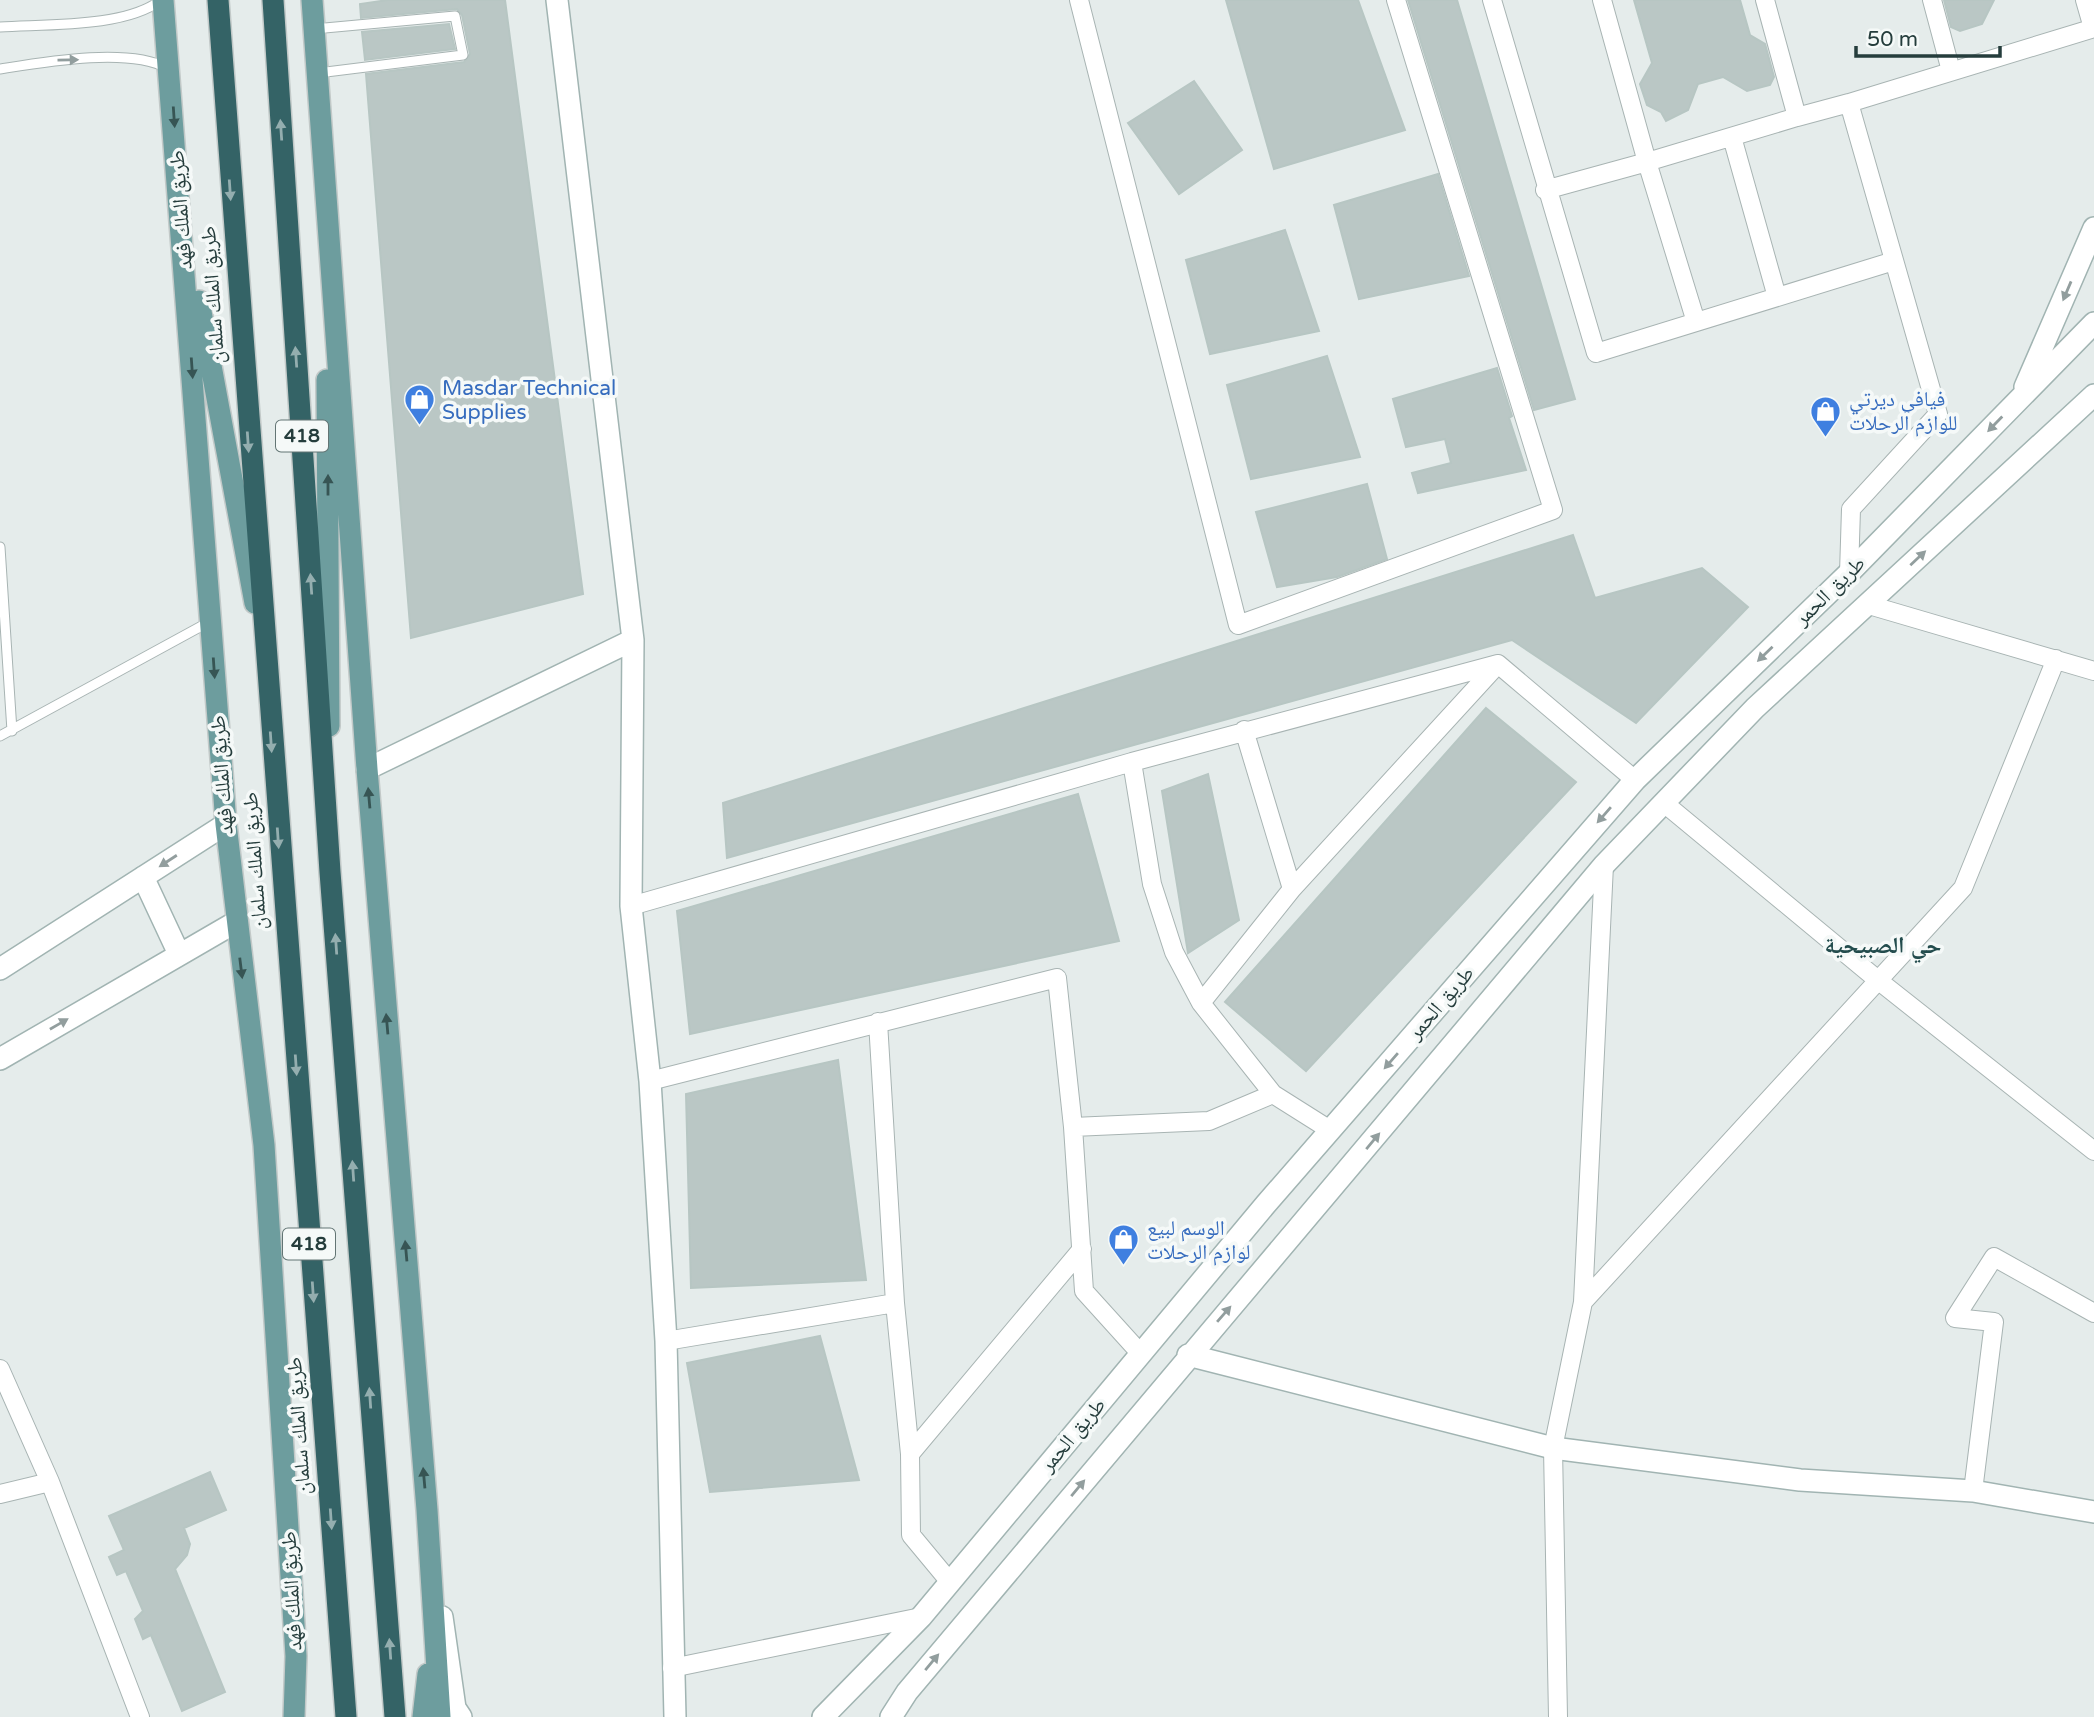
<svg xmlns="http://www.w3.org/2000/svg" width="2094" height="1717" font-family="'Varela Round','Noto Naskh Arabic',sans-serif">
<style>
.building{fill:#bac7c5;stroke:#b7c6c3;stroke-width:2}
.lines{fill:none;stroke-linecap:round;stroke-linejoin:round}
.lane-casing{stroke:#a8b4b3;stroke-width:11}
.street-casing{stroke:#a8b4b3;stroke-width:20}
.secondary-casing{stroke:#a1b4b2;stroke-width:24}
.primary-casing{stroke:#c2c9c8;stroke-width:24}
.highway-casing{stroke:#c2c9c8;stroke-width:24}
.lane{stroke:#fff;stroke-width:9}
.street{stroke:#fff;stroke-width:18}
.secondary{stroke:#fff;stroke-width:21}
.primary{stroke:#6d9d9e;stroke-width:21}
.highway{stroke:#346366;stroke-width:21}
.oneway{fill:#929e9e}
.oneway2{fill:#375554}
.oneway3{fill:#94aeaf}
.labels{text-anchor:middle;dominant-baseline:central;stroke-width:7;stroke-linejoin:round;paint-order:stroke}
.shield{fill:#f5f9f8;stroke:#637574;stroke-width:2}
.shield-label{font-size:19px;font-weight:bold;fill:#253d3c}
.street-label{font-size:21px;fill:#253d3c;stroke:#f5f9f8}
.shop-label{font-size:21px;fill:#366cbe;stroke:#f5f9f8;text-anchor:start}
.neighbourhood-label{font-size:23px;font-weight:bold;fill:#234c4d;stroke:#f5f9f8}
</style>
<rect width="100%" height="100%" fill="#e5eceb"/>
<path class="building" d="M388,0H505L583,594L411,638L366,74L464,62L470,54L462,15L457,9L361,18L360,4Z
M1226,0H1358L1405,130L1274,169Z
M1408,0H1457L1575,399L1534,410Z
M1634,0H1740L1750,35L1765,44L1774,77L1770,85L1747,91L1723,77L1698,84L1688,110L1666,121L1661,112L1647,105L1640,84L1652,63Z
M1944,0H1994L1982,24L1960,31L1951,27Z
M449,24L455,49L365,60L362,32Z
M1194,81L1242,150L1179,194L1128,123Z
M1438,174L1469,276L1359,299L1334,205Z
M1285,230L1319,331L1210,354L1186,260Z
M1327,356L1360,457L1251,479L1227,385Z
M1497,368L1512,416L1509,418L1526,470L1418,493L1412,473L1451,463L1445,439L1406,447L1393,399Z
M1367,484L1387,559L1337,577L1277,587L1256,512Z
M1573,535L1595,598L1702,568L1748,607L1636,723L1512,640L727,858L723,803Z
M1486,708L1576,782L1306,1071L1225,1002Z
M1208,774L1239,920L1188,953L1162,791Z
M1078,794L1119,941L690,1034L677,911Z
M838,1060L866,1280L691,1288L686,1094Z
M820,1336L859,1480L710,1492L687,1363Z
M210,1472L226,1510L184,1528L190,1544L187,1555L175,1569L225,1692L182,1711L151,1635L143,1639L135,1619L143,1611L126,1571L117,1575L109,1557L124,1550L109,1516Z"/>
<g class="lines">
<defs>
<path id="lane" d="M0,27C45,24 125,28 161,0
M314,29L455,16L463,55L318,73
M0,69C44,62 128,47 167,68
M0,547L12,731
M0,736L209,622"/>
<path id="street" d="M1079,0L1238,625L1553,510L1396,0
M1492,0L1596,353L1894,261
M1602,0L1647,162L1797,117
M1765,0L1797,117L1849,103
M1932,0L1951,71
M2085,0L2093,28
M1732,137L1777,297
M1545,190L1647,162L1696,322
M1849,573L1851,509L1938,414L1849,103L2094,28
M1869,605L2094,671
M1244,730L1292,889
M1132,762L1498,664
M1664,803L1879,981L2094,1151
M631,906L1132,762L1152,884L1174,952L1201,1003L1273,1094L1330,1130
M1201,1003L1292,889L1498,664L1635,780
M878,1022L895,1303L910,1454L911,1535L950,1582
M650,1081L1057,978L1073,1127L1084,1291L1141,1354
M1073,1127L1209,1121L1273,1094
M1583,1302L1963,888L2056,659
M666,1341L895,1303
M0,1369L50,1482L140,1717
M910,1454L1082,1249
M1973,1491L1994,1322L1955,1318L1994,1257L2094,1313
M0,1494L50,1482
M672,1668L921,1617
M1558,1717L1553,1448L1583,1302L1604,865"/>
<path id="secondary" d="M2025,387L2094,228
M633,640L631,906L650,1081L666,1341L675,1717
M367,769L633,640L557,0
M143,877L179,954
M0,969L226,824
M0,1059L236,922
M1188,1355L1553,1448L1800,1480L1973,1491L2094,1512
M442,1617L455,1708L461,1717
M823,1717L921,1617L1266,1204L1635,780L1849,573L2094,323
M891,1717L907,1692L1604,865L1755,708L2094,395"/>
<path id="primary" d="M163,0L226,824L264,1145L296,1656L294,1717
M312,0L367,769L427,1510L440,1717
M199,301L255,603
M327,380L329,726
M423,1717L428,1674"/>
<path id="highway" d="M218,0L346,1717
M273,0L330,872L395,1717"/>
</defs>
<use href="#lane" class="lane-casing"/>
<use href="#street" class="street-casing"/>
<use href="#secondary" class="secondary-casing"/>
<use href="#primary" class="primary-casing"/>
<use href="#highway" class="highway-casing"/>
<use href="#lane" class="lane"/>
<use href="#street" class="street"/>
<use href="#secondary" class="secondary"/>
<use href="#primary" class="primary"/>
<use href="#highway" class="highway"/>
</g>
<defs><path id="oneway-solid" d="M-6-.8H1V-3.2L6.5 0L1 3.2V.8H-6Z" transform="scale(1.75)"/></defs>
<g class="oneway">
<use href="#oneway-solid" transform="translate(68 60) rotate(-1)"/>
<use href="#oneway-solid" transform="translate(2067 291) rotate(113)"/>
<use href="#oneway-solid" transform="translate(1995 424) rotate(134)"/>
<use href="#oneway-solid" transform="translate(1918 558) rotate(-43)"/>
<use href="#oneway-solid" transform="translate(1765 654) rotate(136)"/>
<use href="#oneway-solid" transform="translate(1604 815) rotate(131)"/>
<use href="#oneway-solid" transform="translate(168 861) rotate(147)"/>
<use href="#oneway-solid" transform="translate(59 1024) rotate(-30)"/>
<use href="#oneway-solid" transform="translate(1391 1061) rotate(131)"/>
<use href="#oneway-solid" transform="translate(1373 1141) rotate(-50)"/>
<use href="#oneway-solid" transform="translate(1224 1314) rotate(-49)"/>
<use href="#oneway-solid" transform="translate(1078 1488) rotate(-50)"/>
<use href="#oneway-solid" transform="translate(932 1662) rotate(-50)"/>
</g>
<g class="oneway2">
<use href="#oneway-solid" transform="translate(174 117) rotate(86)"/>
<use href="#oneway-solid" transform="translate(192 368) rotate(86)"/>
<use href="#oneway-solid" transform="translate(328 485) rotate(-90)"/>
<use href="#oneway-solid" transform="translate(214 668) rotate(86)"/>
<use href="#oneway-solid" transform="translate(369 798) rotate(-95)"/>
<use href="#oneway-solid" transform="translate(241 968) rotate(83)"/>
<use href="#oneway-solid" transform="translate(387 1024) rotate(-95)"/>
<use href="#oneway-solid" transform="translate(406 1251) rotate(-95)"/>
<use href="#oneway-solid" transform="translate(424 1478) rotate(-95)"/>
</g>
<g class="oneway3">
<use href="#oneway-solid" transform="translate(281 130) rotate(-94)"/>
<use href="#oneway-solid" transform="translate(230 190) rotate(86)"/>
<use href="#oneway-solid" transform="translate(296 357) rotate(-94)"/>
<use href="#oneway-solid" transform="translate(248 442) rotate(86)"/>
<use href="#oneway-solid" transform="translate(311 584) rotate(-94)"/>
<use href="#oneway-solid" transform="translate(271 742) rotate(86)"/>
<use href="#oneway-solid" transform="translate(278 838) rotate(86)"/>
<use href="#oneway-solid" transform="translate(336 944) rotate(-94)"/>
<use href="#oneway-solid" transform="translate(296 1065) rotate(86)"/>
<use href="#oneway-solid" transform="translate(353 1171) rotate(-94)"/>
<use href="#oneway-solid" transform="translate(313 1292) rotate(86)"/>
<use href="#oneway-solid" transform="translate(370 1398) rotate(-94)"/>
<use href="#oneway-solid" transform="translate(331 1519) rotate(86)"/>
<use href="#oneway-solid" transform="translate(390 1649) rotate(-94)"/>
</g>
<defs>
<symbol id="shop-pin" viewBox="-11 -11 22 30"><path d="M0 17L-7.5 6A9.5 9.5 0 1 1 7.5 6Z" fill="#3f7fe0" stroke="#f5f9f8"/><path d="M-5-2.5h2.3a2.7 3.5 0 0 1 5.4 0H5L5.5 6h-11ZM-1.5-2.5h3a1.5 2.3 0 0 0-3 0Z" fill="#fff"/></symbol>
</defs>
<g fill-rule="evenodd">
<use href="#shop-pin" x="402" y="382" width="35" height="47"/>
<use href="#shop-pin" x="1808" y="394" width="35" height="47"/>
<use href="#shop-pin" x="1106" y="1222" width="35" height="47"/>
</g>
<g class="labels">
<g class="shield">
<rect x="276" y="420.5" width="52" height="31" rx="5"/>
<rect x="283" y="1228.5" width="52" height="31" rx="5"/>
</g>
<g class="shield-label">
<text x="302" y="436">418</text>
<text x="309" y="1244">418</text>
</g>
<g class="street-label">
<text transform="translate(181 210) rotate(-94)">طريق الملك فهد</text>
<text transform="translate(213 295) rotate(-94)">طريق الملك سلمان</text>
<text transform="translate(1830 591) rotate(-44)">طريق الحمر</text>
<text transform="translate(222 775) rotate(-94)">طريق الملك فهد</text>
<text transform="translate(255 861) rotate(-94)">طريق الملك سلمان</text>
<text transform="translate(1441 1003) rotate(-49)">طريق الحمر</text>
<text transform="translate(299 1426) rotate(-94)">طريق الملك سلمان</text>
<text transform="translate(1073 1435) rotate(-50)">طريق الحمر</text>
<text transform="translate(292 1591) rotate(-93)">طريق الملك فهد</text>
</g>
<g class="shop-label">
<text x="442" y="388">Masdar Technical<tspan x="442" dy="24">Supplies</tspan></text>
<text x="1849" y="399">فيافي ديرتي<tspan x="1849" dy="24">للوازم الرحلات</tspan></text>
<text x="1147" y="1228">الوسم لبيع<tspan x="1147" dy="24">لوازم الرحلات</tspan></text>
</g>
<g class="neighbourhood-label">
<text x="1883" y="946">حي الصبيحية</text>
</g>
</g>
<path d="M1856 46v10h144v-10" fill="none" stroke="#253d3c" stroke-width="3.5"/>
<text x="1867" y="46" font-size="21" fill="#253d3c" stroke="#f5f9f8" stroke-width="5" paint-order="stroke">50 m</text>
</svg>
